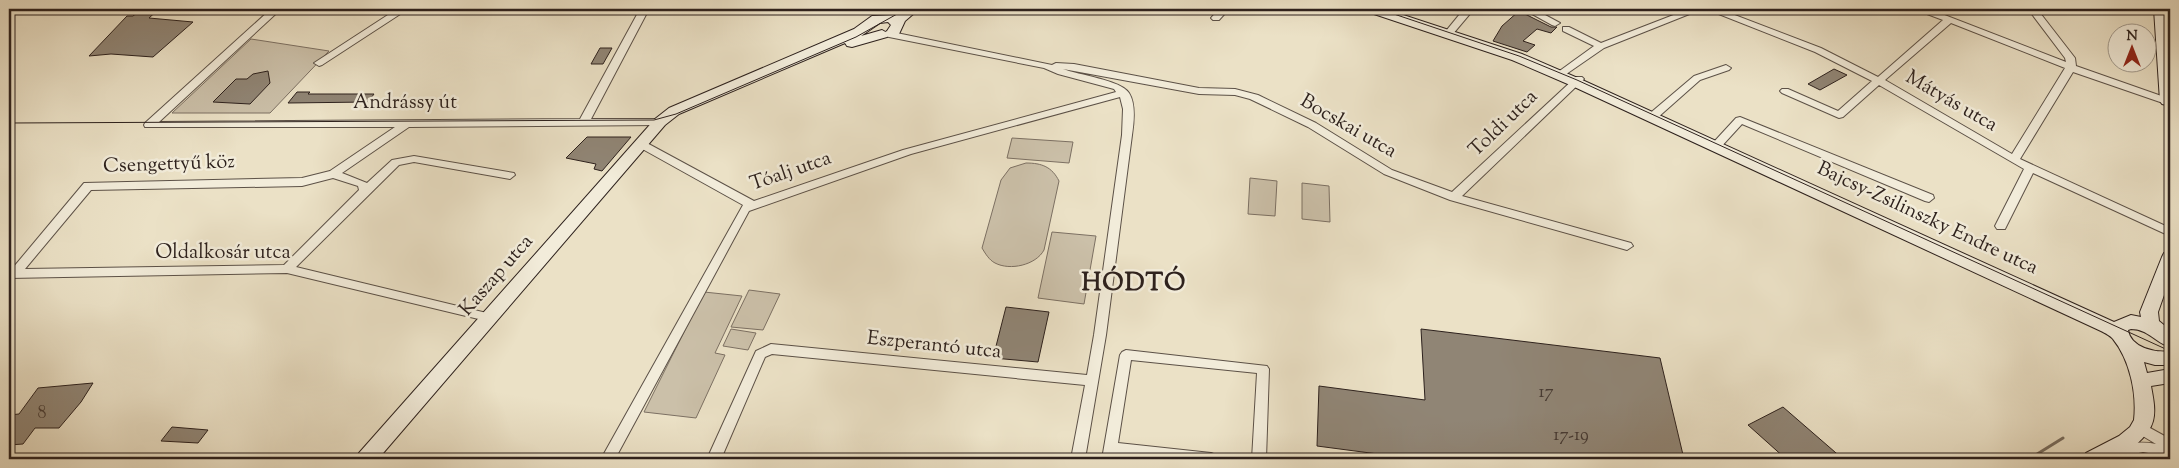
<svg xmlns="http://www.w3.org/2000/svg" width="2179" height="468" font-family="'Sorts Mill Goudy',serif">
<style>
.green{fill:#cbc0a9;stroke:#7c7063}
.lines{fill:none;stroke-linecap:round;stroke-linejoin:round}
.stream{stroke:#786d60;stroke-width:3}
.building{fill:#908575;stroke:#2d211d}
.street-casing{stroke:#5c5147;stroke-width:2}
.secondary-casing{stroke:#2d211d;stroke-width:2}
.street{fill:#f2ecda;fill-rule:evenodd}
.secondary{fill:#f2ecda;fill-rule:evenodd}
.tram{stroke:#2d211d;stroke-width:1}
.labels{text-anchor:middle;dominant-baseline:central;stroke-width:5;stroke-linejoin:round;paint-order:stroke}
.number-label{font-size:18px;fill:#463a33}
.street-label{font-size:20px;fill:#2d211d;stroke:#f2ecda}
.district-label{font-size:25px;font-weight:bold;letter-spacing:1px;fill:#2d211d;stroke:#f2ecda}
</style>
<rect width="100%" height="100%" fill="#ebe1c6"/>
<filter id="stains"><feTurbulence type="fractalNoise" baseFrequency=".004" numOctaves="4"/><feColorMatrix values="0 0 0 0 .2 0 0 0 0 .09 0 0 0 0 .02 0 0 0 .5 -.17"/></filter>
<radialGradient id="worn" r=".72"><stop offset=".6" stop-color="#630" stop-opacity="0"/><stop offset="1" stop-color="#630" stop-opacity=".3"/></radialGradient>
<path class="green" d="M251,39L329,51L270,113H172Z
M1012,138L1073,142L1069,163L1007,158Z
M1026,163C1042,163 1052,167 1059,181L1044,250C1036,265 1010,271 995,263C989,260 985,253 982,248L1001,180L1010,168Z
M1250,178L1277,181L1275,216L1248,214Z
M1302,183L1329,186L1330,222L1302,219Z
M1052,232L1096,236L1084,304L1038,298Z
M749,290L780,294L763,330L731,327Z
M704,292L742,296L715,353L725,355L696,418L644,412Z
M731,329L756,333L748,350L723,346Z"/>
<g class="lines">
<path class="stream" d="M2029,459L2063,438"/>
</g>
<path class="building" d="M142,9H159L149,18L193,22L153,57L111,54L89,56L127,16H133Z
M1519,11L1551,27H1557L1551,33L1537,29L1523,41L1535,45L1527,52L1493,41L1502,26Z
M600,48H612L603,64H591Z
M1834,69L1847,75L1820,90L1808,84Z
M268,71L270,83L250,104L213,102L236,79H247L253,74Z
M297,92H310L308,94H374L368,102L288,103Z
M587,137H631L602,171L594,169L596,164L566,158Z
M1006,307L1049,312L1038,362L993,358Z
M1421,329L1660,358L1684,459H1464L1427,454L1428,459H1416L1317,446L1319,386L1425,400Z
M93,383L81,402L59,428H35L23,444L9,445V415L19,414L38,388Z
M1783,407L1843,459H1786L1748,425Z
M172,427L208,430L198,443L161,441Z"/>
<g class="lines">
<defs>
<path id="street" d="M271,9H281L159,122L580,119L640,9H649L591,119H660L665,122L660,125L409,127L342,173L367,183L392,160L414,156L514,173L515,175L510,179L414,162L399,165L296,267L495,315L497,318L495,321L491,322L287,273L9,278V269H12L84,183L302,178L330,171L395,127H145L144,125L145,123ZM333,178L358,186L359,190L284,265L25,269L91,190L302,186Z
M397,9H408L322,65L319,66L314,63Z
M1219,9H1229L1219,20H1213L1211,18Z
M1464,9H1474L1452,35H1446V31Z
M1523,9H1534L1560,23L1555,26L1552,25Z
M1689,9H1702L1604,48L1562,77L1559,78L1554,75L1594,46L1563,31V27H1569L1601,43Z
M1706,9H1719L1821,48L1878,77L1943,20L1919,11L1918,9H1929L2066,62L2065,58L2028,9H2037L2075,58L2076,66L2170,99V103H2163L2073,72L2020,159L2170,228V236L2033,173L2005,229H1997L1995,226L2024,169L1879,85L1843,117L1839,118L1782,93L1780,91L1782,89H1788L1838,111L1872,81L1815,52ZM1951,23L2065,68L2012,154L1885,80Z
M887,31L1052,65L1056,63L1074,64L1199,88L1235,89L1258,95L1316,123L1392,170L1452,192L1576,77H1582L1584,79L1582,81L1462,196L1631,243L1633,246L1627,250L1450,200L1384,174L1308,127L1250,99L1235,95L1199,94L1063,69C1078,75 1121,80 1129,93C1136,104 1134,122 1132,135L1106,335L1085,459H1071L1085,385L772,354L765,357L721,459H707L756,351L771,344L1087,375L1094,335L1122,135L1123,109L1120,97L911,154L749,211L615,459H601L743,205L637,146L636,144L637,142H645L754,201L903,150L1116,92L1114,89L1058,74L1044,68L884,36L882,34Z
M1726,65L1731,68L1729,70L1700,80L1656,119H1648L1647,117L1648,115L1694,76Z
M1740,117L1933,195L1934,198L1929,202L1925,201L1742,124L1720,148H1712L1711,146L1712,144L1736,118Z
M1126,350L1267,366L1269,369L1266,459H1252L1257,373L1131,360L1118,443L1211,453L1216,455L1218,459H1163L1117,454L1116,459H1102L1120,355L1122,352Z
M2141,423L2170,439V457L2143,452L2117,458L2112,456L2110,452L2112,448C2127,443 2141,441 2156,444L2136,432L2134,428L2136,424Z"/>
<path id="secondary" d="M904,9H919L905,21L899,34H889L887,31L891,25L888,22L880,23L861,36L882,30L889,34L887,37L852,47L847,46L845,43L679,114L665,125L378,459H356L359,453L655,119L669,108L854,29L872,16L896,15Z
M1366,9H1385L1522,54L1580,79L2114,322L2131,315L2141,317L2140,312L2162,257L2164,253L2170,251V278L2158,312L2159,321L2170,330V347C2156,343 2148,329 2131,329L2128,330C2131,348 2155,353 2170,351V365H2155L2144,362L2147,373L2170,369V383L2151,386C2153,397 2156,410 2153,421C2149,437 2126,455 2111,459C2103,461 2091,460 2083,459L2086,453L2119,436L2130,427L2134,420C2137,394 2130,360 2113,339C2111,336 2105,333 2101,331L1570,85L1512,60L1368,12Z
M2154,9H2167L2170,54V106L2162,104L2160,101Z"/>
</defs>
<use href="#street" class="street-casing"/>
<use href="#secondary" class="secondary-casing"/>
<use href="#street" class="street"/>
<use href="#secondary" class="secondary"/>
<path class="tram" d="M1379,9L1519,56L1577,80L2170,351
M9,123L654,120L676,114L856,37L906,9"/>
</g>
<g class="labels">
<g class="number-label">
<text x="1546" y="393">17</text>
<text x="42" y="414">8</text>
<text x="1571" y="436">17-19</text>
</g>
<g class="street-label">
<text transform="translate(1951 102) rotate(30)">Mátyás utca</text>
<text x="405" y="103">Andrássy út</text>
<text transform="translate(1504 124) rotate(-44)">Toldi utca</text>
<text transform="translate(1348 127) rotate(30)">Bocskai utca</text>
<text transform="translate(169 165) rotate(-2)">Csengettyű köz</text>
<text transform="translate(791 172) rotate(-19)">Tóalj utca</text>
<text transform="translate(1927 219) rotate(25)">Bajcsy-Zsilinszky Endre utca</text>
<text x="223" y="253">Oldalkosár utca</text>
<text transform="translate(497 276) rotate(-49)">Kaszap utca</text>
<text transform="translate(934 346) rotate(6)">Eszperantó utca</text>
</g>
<g class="district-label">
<text x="1134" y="284">HÓDTÓ</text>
</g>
</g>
<rect width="2179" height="468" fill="none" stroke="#ebe1c6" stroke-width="30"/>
<rect x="10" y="10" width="2159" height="448" fill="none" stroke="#2d211d" stroke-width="2.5"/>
<rect x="15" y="15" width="2149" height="438" fill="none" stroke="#2d211d"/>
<g transform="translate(2132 48)"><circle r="24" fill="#f2ecda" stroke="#a39b8e"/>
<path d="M0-4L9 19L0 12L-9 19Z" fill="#8f2418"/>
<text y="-8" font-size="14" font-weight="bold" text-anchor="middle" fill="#2d211d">N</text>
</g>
<rect width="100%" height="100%" filter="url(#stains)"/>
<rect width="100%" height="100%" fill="url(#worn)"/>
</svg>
